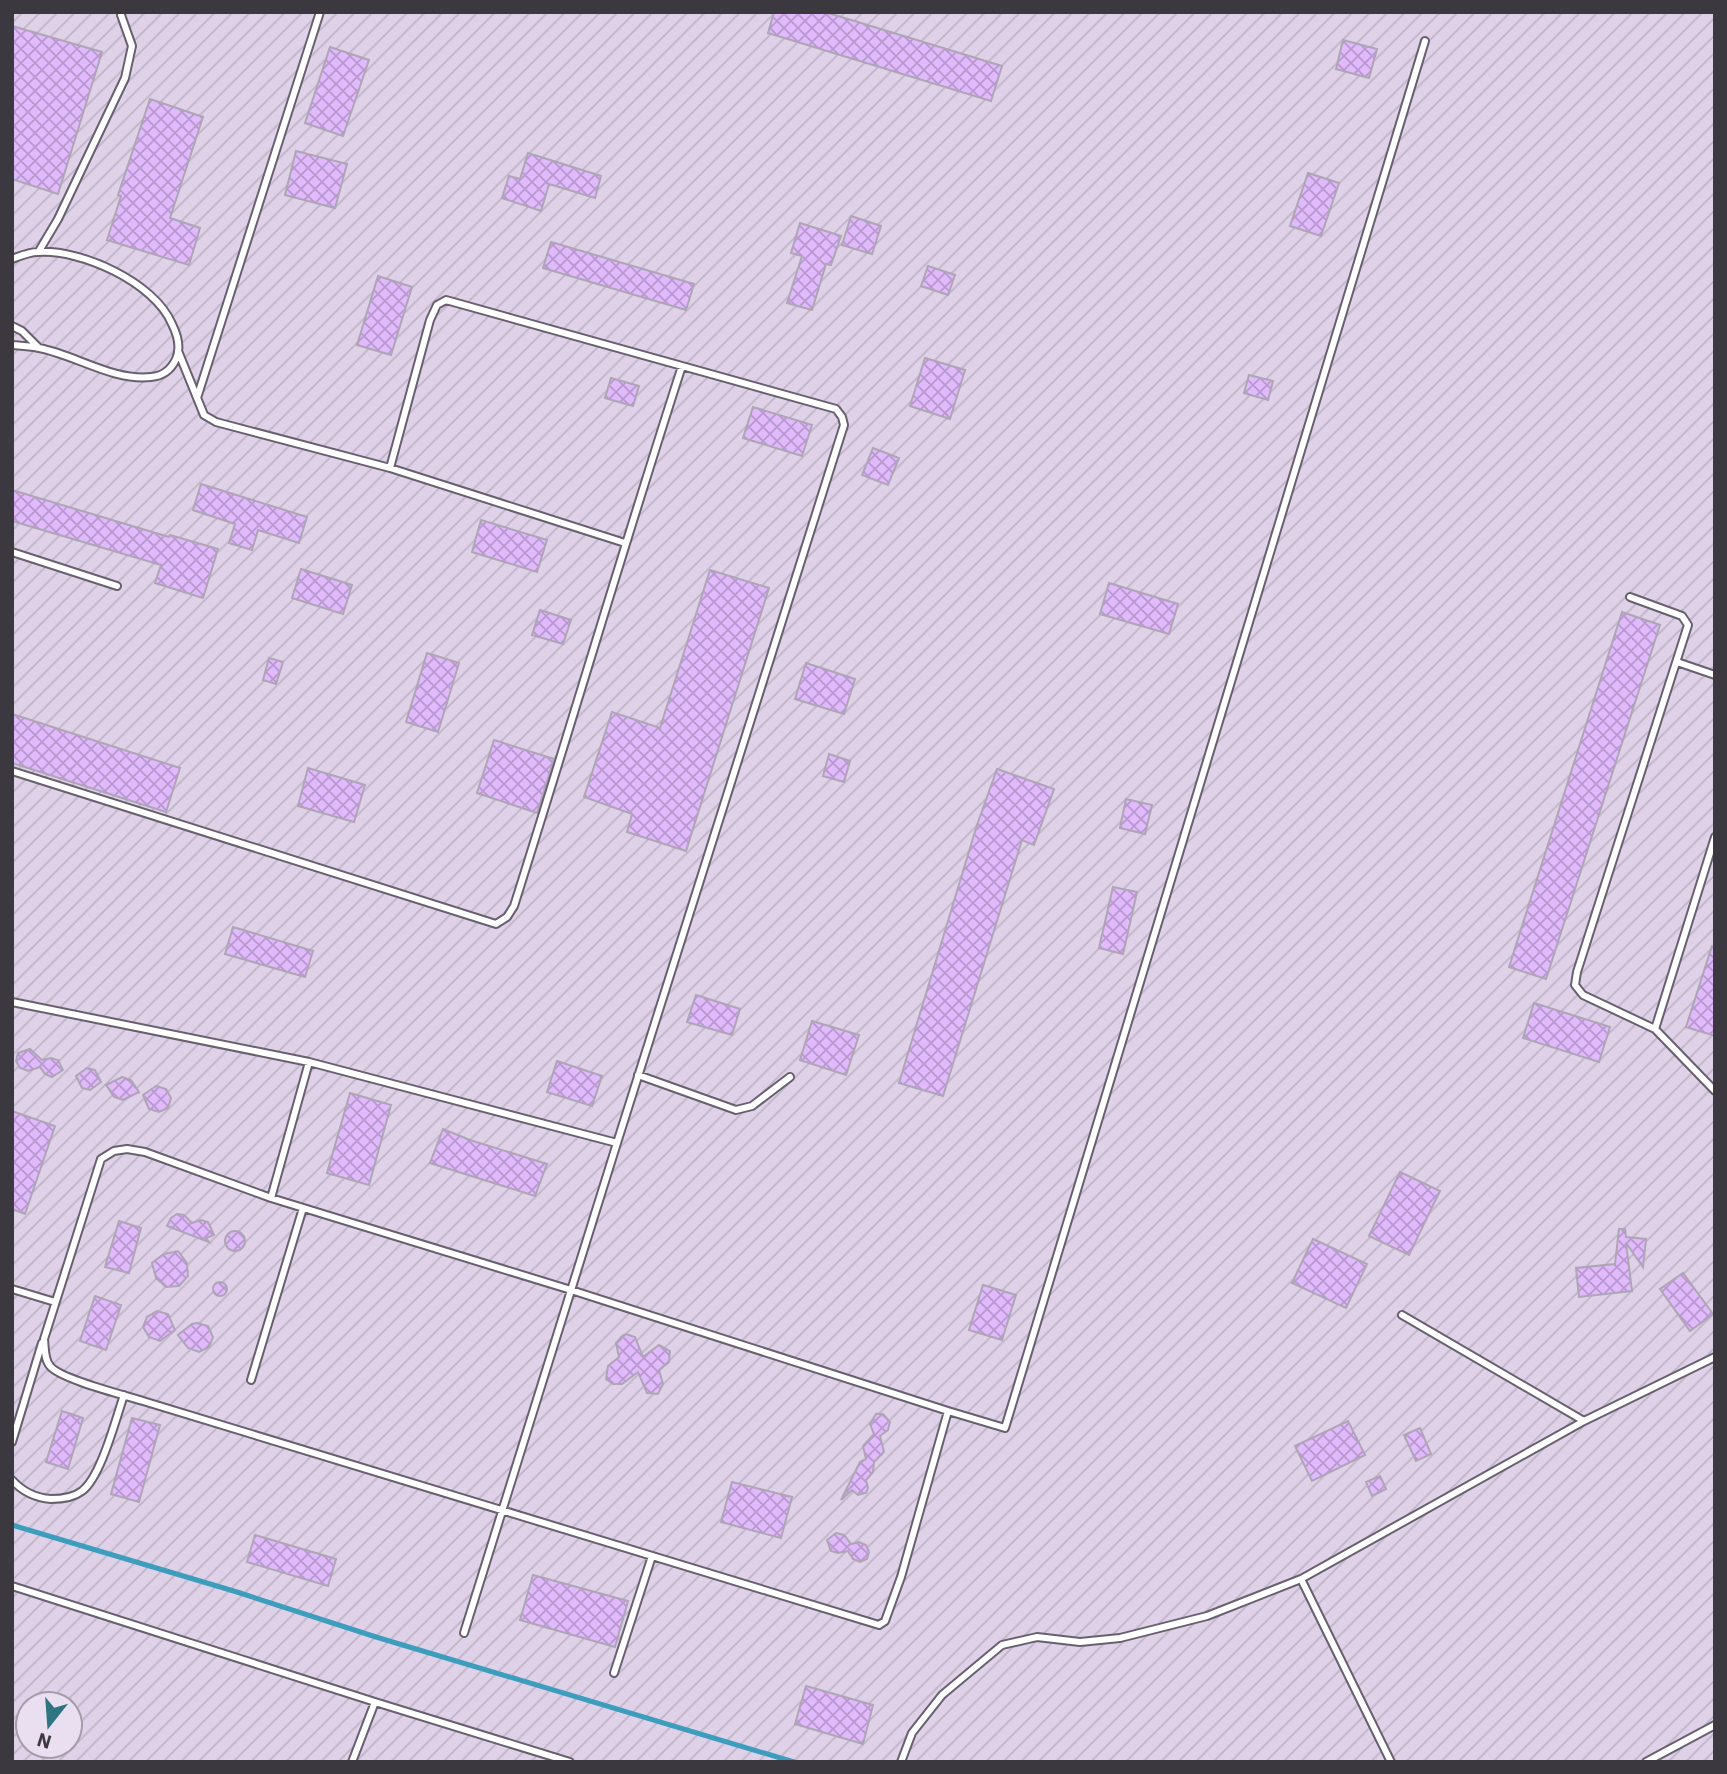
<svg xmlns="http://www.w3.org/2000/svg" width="1727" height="1774" font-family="'IBM Plex Sans',sans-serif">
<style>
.industrial{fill:url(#industrial-furrows);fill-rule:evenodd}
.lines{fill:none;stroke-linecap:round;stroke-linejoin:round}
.stream{stroke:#3c9dbc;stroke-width:5}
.building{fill:url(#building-cross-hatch);stroke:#aea5b5;stroke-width:2}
.service-casing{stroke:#69606f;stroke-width:10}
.service{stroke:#fff;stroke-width:6}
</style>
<defs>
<pattern id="industrial-furrows" width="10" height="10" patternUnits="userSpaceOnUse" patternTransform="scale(1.75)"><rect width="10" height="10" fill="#ded1e8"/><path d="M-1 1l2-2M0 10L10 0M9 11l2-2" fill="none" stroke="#bfb4c8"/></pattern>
<pattern id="building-cross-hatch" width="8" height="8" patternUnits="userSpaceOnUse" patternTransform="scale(1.75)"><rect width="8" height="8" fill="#e1bafd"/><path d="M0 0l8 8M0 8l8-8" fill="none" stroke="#b898ce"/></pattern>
</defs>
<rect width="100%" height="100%" fill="#e9dff0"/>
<path class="industrial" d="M12,12H1715V1762H12ZM28,1704H70V1746H28Z"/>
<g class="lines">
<path class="stream" d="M12,1525L237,1592L376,1637L794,1762"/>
</g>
<path class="building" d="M774,12H825L1002,66L991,101L768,33Z
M12,26L102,52L58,194L12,179Z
M1343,40L1377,49L1369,78L1336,69Z
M330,47L369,60L343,136L305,123Z
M150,99L203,117L170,218L200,228L189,265L107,240L121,196L118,195Z
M296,151L347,164L335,208L285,195Z
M528,153L601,176L595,198L549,184L541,211L502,198L509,176L520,179Z
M1308,173L1339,183L1321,236L1290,226Z
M851,216L881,226L872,254L842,245Z
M800,223L841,236L831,265L826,264L812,310L787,303L802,256L791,253Z
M551,242L694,284L686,310L543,268Z
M928,266L955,275L948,295L921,286Z
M378,276L412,287L391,355L357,345Z
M925,358L965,370L950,419L910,406Z
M1249,375L1273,381L1268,400L1244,393Z
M611,378L639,386L633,406L605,398Z
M753,407L812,425L802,456L743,438Z
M873,448L899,458L888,485L862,475Z
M201,484L307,517L299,543L258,530L252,550L229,543L235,524L193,510Z
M12,490L169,537L170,535L218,549L203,598L155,583L161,565L12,521Z
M481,520L547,540L537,572L472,552Z
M301,569L352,585L343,614L292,598Z
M710,570L769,588L686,851L627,832L632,814L584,797L612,712L660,728Z
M1109,583L1178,604L1169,634L1100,614Z
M540,610L571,620L563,644L532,635Z
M1622,612L1660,625L1546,979L1509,967Z
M427,653L459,663L438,732L406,722Z
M269,658L283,662L276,684L263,680Z
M806,663L855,679L844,714L795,699Z
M12,714L180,768L166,812L12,763Z
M494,740L554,759L537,813L477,793Z
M829,754L850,761L844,782L823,776Z
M308,768L365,785L354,822L298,806Z
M997,769L1054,789L1034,845L1022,840L943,1096L899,1083L977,825Z
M1126,799L1152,805L1145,834L1120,828Z
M1113,887L1137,892L1123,954L1099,948Z
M233,927L313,951L305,977L225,954Z
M1712,946L1715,947V1036L1686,1027Z
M696,995L740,1009L732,1035L687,1022Z
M1534,1003L1610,1027L1599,1062L1523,1038Z
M812,1021L859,1035L846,1075L800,1060Z
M30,1049L42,1060L51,1058L58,1060L63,1070L52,1077L45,1074L40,1067L28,1071L20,1068L16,1061L18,1053Z
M557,1061L602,1076L592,1106L547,1092Z
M87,1068L95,1070L101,1082L90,1090L82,1088L76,1076Z
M122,1077L131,1080L139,1092L123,1100L114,1097L106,1085Z
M156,1086L166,1089L171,1098L168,1108L159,1112L149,1109L143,1095Z
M350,1093L391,1105L369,1185L327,1173Z
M12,1111L55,1126L25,1214L12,1209Z
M443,1129L470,1140L547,1164L535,1196L430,1163Z
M1400,1172L1440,1191L1409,1255L1369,1236Z
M177,1214L184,1215L192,1223L201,1220L208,1222L214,1235L206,1238L209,1242L167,1226L171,1218Z
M119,1221L141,1228L129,1273L105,1267Z
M1619,1229H1625L1626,1237L1646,1239L1643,1267L1626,1243L1632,1291L1579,1297L1576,1268L1615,1264Z
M225 1241a10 10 0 1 1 20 0a10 10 0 1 1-20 0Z
M1313,1239L1367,1264L1346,1308L1292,1283Z
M178,1251L187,1263L188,1276L179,1286L166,1287L156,1278L152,1263L164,1254Z
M1683,1273L1713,1314L1690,1331L1660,1289Z
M213 1289a7 7 0 1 1 14 0a7 7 0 1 1-14 0Z
M983,1285L1016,1295L1002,1340L969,1330Z
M95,1296L121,1305L106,1350L80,1341Z
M157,1311L168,1314L175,1330L160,1341L149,1337L143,1327L147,1317Z
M197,1323L208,1326L213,1337L209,1347L199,1352L188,1348L178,1335L192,1324Z
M626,1334L635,1337L643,1357L659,1345L670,1351L669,1362L659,1370L663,1384L658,1394L647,1393L638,1372L622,1384H613L606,1379L608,1366L619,1357L616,1343L622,1336Z
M62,1411L83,1418L68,1469L46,1462Z
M876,1414H883L890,1422L888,1430L880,1436L884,1452L874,1462L873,1472L866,1480L868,1488L866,1493L858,1495L852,1490L841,1500L860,1462L866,1459L863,1446L874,1434L870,1424Z
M132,1418L160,1425L139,1502L111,1494Z
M1348,1421L1365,1455L1312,1481L1295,1446Z
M1420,1428L1431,1454L1416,1461L1404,1435Z
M1380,1476L1386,1489L1372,1496L1366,1482Z
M732,1482L792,1497L781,1538L721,1522Z
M836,1533L844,1535L851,1544L859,1542L866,1545L869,1552L867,1559L860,1562L853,1559L848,1551L838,1553L831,1551L827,1540Z
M255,1535L336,1559L328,1586L247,1562Z
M533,1575L628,1601L615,1647L520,1620Z
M806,1686L873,1705L863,1744L795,1724Z"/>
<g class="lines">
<defs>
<path id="service" d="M39,251L58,219L125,78L132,46L121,15
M12,259C20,256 29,252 38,252C81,249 154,282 172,324C177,334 181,348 176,359C171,370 163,376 151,377C112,381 76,355 39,348C30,346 21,346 12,345
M12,326L22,331L39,348
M178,351L204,415L216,422L390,468L625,543
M197,398L320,12
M12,552L117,586
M1630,597L1682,616L1688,625L1577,972L1575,985L1583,995L1655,1029
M1677,662L1715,675
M12,771L496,924L507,917L514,906C571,726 624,545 682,366
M1715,837L1655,1029L1715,1091
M12,1002L309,1062L617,1143L844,425L842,417L836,409L446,300L437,305L430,320L390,468
M638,1075L736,1110L752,1106L790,1077
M127,1149L145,1152L271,1198L571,1290L948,1411L901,1577L885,1621L879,1625L143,1401C124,1395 60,1379 50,1366C44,1359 45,1347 44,1339L101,1159L114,1151Z
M271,1198L309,1062
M12,1289L55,1302
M1402,1315L1584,1421
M251,1380L303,1208
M948,1411L1005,1428L1425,41
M12,1442L42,1343
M12,1480C22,1491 36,1498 51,1499C62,1499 73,1498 82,1491C101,1477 116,1418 124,1395
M12,1586L375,1702L570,1762
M464,1633L617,1143
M614,1673L652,1556
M352,1762L375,1702
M901,1762L912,1733L942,1695L1002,1645L1037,1637L1080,1642L1120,1638L1207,1616L1301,1579
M1391,1762L1301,1579L1584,1421L1715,1357
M1646,1762L1715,1725"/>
</defs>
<use href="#service" class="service-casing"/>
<use href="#service" class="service"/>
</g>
<rect width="1727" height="1774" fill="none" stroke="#3c383f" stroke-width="28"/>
<g transform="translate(49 1725) rotate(197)"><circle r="33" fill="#e9dff0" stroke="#a49ca9" stroke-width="2"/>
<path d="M0-5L12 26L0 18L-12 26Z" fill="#2e7481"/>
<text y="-10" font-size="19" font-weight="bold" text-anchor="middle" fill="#3c383f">N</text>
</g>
</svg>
